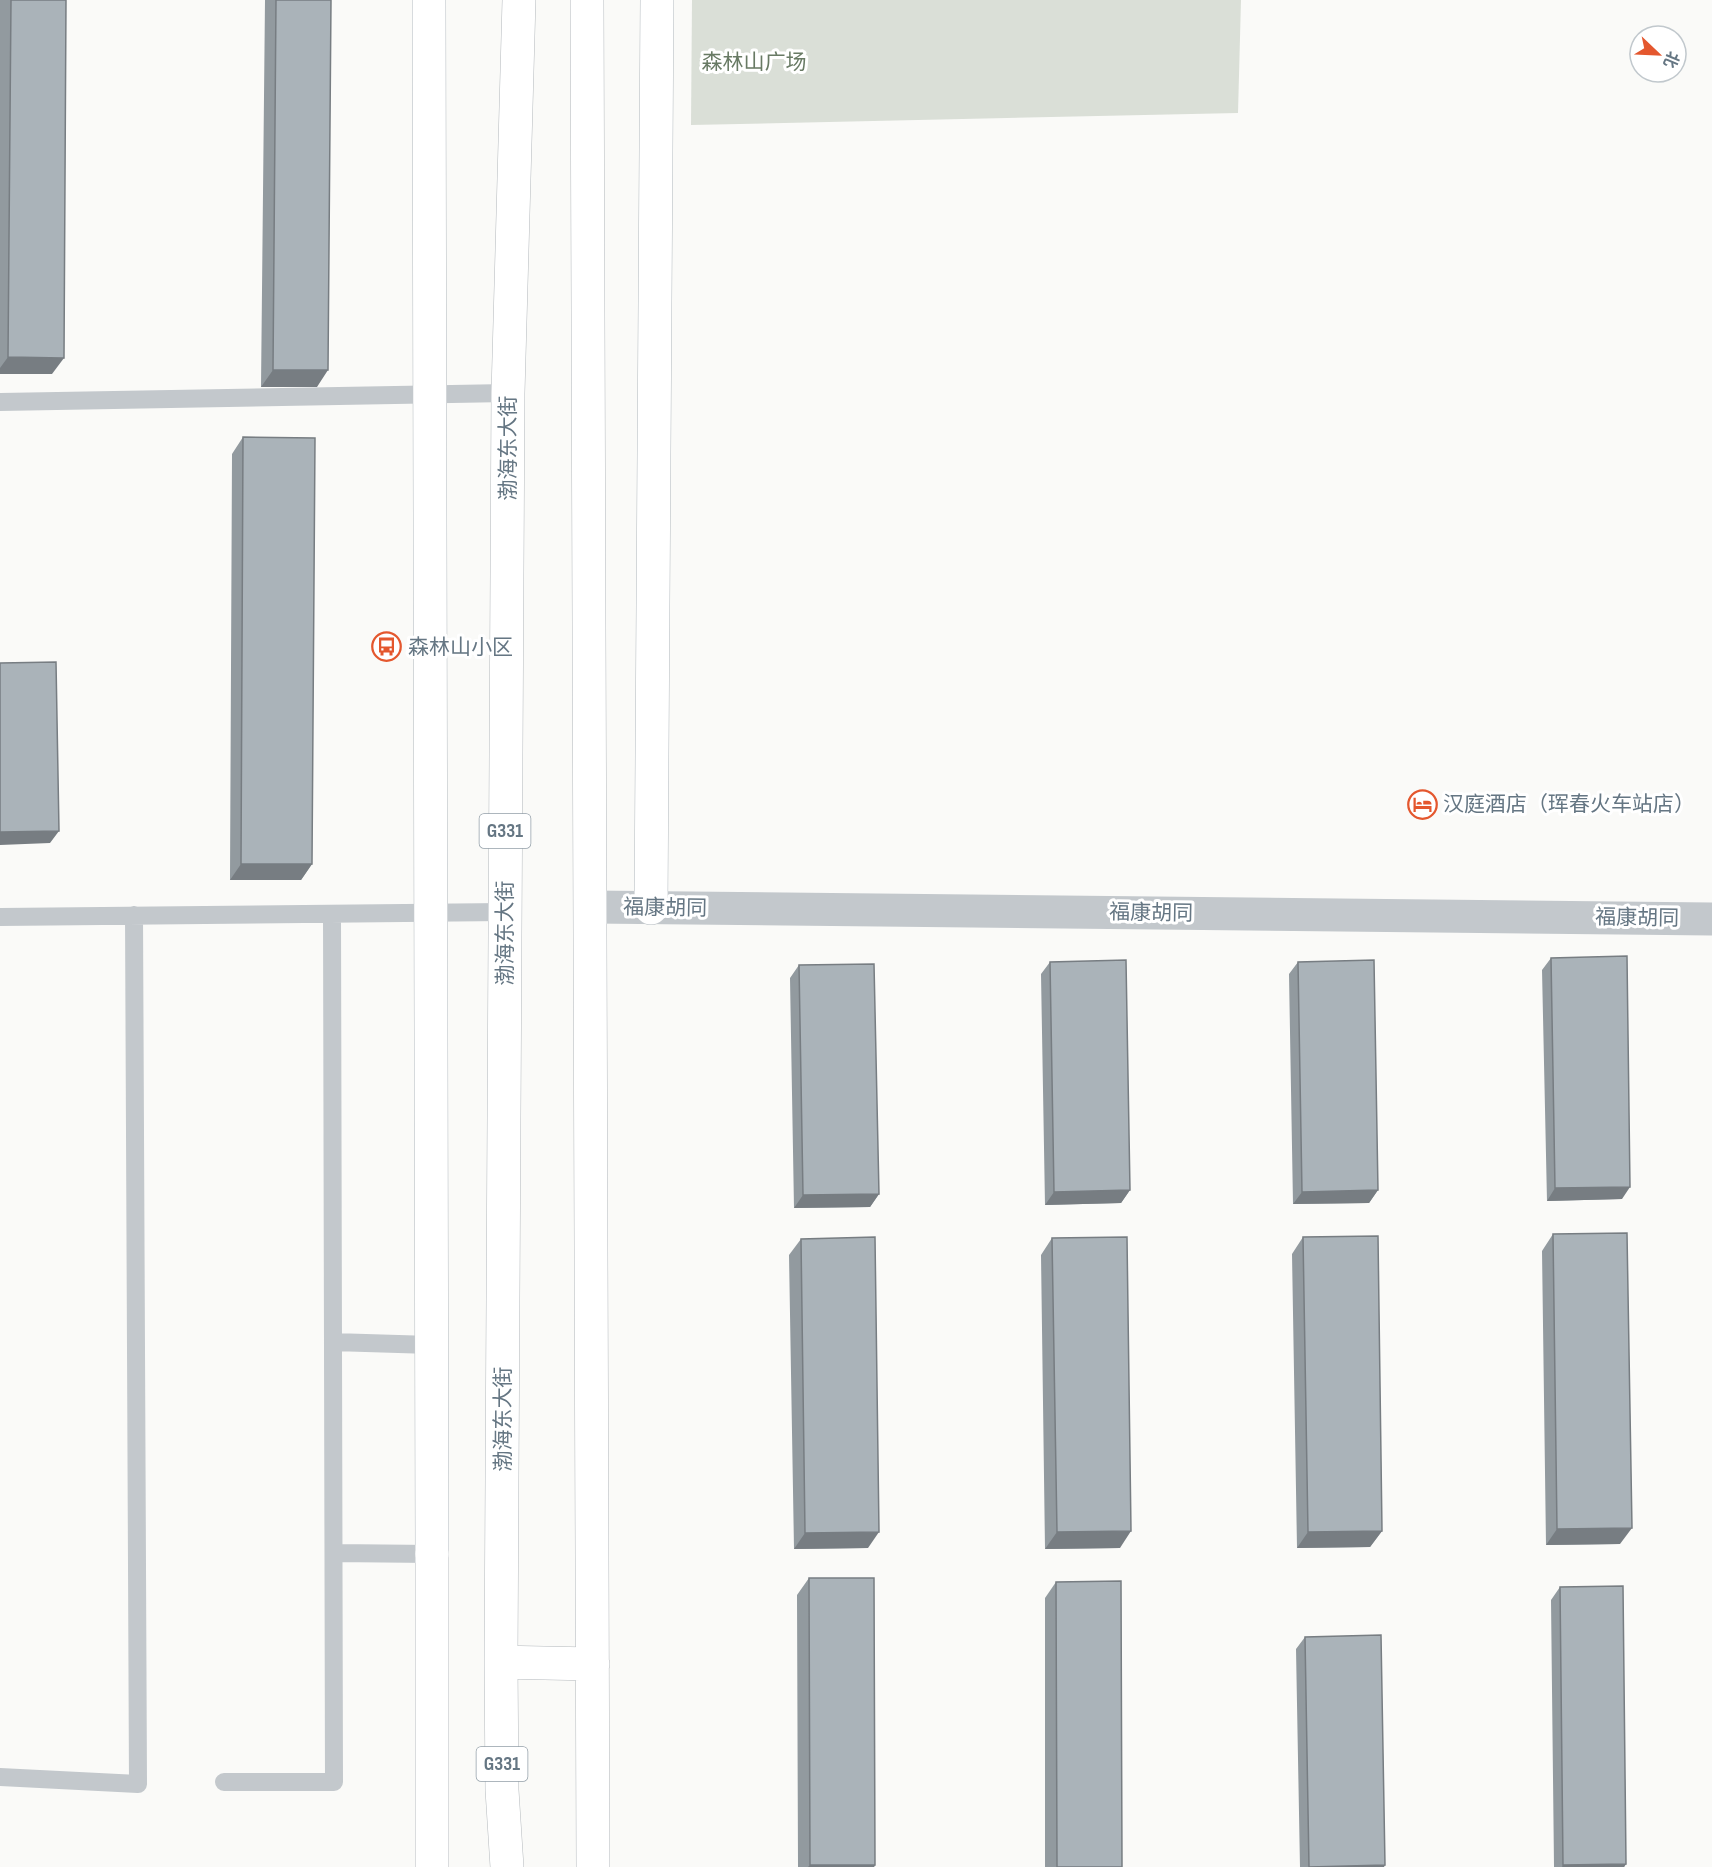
<svg xmlns="http://www.w3.org/2000/svg" width="1712" height="1867" font-family="'Sofia Sans Condensed','Noto Sans SC',sans-serif">
<style>
.green{fill:#dadfd7}
.lines{fill:none;stroke-linecap:round;stroke-linejoin:round}
.secondary-casing{stroke:#b3babf;stroke-width:34}
.highway-casing{stroke:#b4b9bd;stroke-width:34}
.lane{stroke:#c3c8cc;stroke-width:18}
.street{stroke:#c3c8cc;stroke-width:33}
.secondary{stroke:#fff;stroke-width:33}
.highway{stroke:#fff;stroke-width:33}
.wall{fill:#929a9f}
.shaded-wall{fill:#777d82}
.building{fill:#aab3b9;stroke:#777d82;stroke-width:1.5}
.labels{text-anchor:middle;dominant-baseline:central;stroke-width:6;stroke-linejoin:round;paint-order:stroke}
.shield{fill:#fff;stroke:#939fa8;stroke-width:1.5}
.shield-label{font-size:20px;font-weight:bold;fill:#657683}
.park-label{font-size:21px;fill:#687a64;stroke:#fff}
.street-label{font-size:21px;fill:#657683;stroke:#fff}
.poi-label{font-size:21px;fill:#657683;stroke:#fff;text-anchor:start}
</style>
<rect width="100%" height="100%" fill="#fafaf8"/>
<path class="green" d="M692,0H1241L1238,113L691,125Z"/>
<g class="lines">
<defs>
<path id="secondary" d="M429,0L432,1554
M651,908L657,0"/>
<path id="highway" d="M587,0L593,1867
M432,1554V1867
M501,1662L593,1664
M507,1867L502,1790L501,1662L508,393L519,0"/>
</defs>
<use href="#secondary" class="secondary-casing"/>
<use href="#highway" class="highway-casing"/>
<path class="lane" d="M0,402L508,393
M0,917L505,912
M333,1342L431,1345
M334,1553L432,1554
M0,1777L138,1784L134,915
M224,1782H334L332,914"/>
<path class="street" d="M591,907L1712,919"/>
<use href="#secondary" class="secondary"/>
<use href="#highway" class="highway"/>
</g>
<path class="wall" d="M0,0H66L52,374H0Z
M265,0H331L317,387H261Z
M243,437L312,864L301,880H230L232,454Z
M1551,958L1622,1199L1547,1201L1542,970Z
M1050,962L1130,1190L1121,1203L1045,1205L1041,974Z
M1298,962L1378,1190L1369,1203L1293,1204L1289,974Z
M799,965L879,1194L870,1207L794,1208L790,978Z
M1553,1234L1620,1544L1546,1545L1542,1251Z
M1303,1237L1382,1531L1370,1547L1297,1548L1292,1254Z
M1052,1238L1120,1548L1045,1549L1041,1255Z
M801,1239L868,1548L794,1549L789,1255Z
M809,1578L875,1865L874,1867H798L797,1595Z
M1056,1582L1122,1867H1045V1598Z
M1560,1587L1626,1864L1624,1867H1554L1551,1600Z
M1305,1637L1384,1867H1300L1296,1649Z"/>
<path class="shaded-wall" d="M8,357L64,358L52,374H0V368Z
M273,370H328L317,387H261Z
M59,831L50,843L0,845V832Z
M241,864H312L301,880H230Z
M1630,1187L1622,1199L1547,1201L1555,1188Z
M1130,1190L1121,1203L1045,1205L1054,1192Z
M1378,1190L1369,1203L1293,1204L1302,1192Z
M879,1194L870,1207L794,1208L803,1195Z
M1632,1528L1620,1544L1546,1545L1557,1529Z
M1131,1531L1120,1548L1045,1549L1057,1532Z
M1382,1531L1370,1547L1297,1548L1308,1532Z
M879,1532L868,1548L794,1549L805,1533Z
M1626,1864L1624,1867H1562L1563,1865Z
M810,1865H875L874,1867H808Z
M1385,1865L1384,1867H1309Z"/>
<path class="building" d="M11,0H66L64,358L8,357Z
M276,0H331L328,370H273Z
M243,437L315,438L312,864H241Z
M56,662L59,831L0,832V663Z
M1627,956L1630,1187L1555,1188L1551,958Z
M1126,960L1130,1190L1054,1192L1050,962Z
M1374,960L1378,1190L1302,1192L1298,962Z
M874,964L879,1194L803,1195L799,965Z
M1627,1233L1632,1528L1557,1529L1553,1234Z
M1378,1236L1382,1531L1308,1532L1303,1237Z
M875,1237L879,1532L805,1533L801,1239Z
M1127,1237L1131,1531L1057,1532L1052,1238Z
M809,1578H874L875,1865H810Z
M1121,1581L1122,1867H1057L1056,1582Z
M1623,1586L1626,1864L1563,1865L1560,1587Z
M1381,1635L1385,1865L1309,1867L1305,1637Z"/>
<defs>
<symbol id="bus-ring" viewBox="-11 -11 22 22"><circle r="9.5" fill="#fff" stroke="#e4572e" stroke-width="1.5"/><path d="M-5-6H5V4H4V6H2V4H-2V6H-4V4H-5ZM-3.5-4V0h7V-4ZM-3.5 1.2v1.5H-2V1.2ZM2 1.2v1.5H3.5V1.2Z" fill="#e4572e"/></symbol>
<symbol id="hotel-ring" viewBox="-11 -11 22 22"><circle r="9.5" fill="#fff" stroke="#e4572e" stroke-width="1.5"/><path d="M-6-4.5h1.5V1H6V5H4.5V3h-9V5H-6ZM-4 0a1.8 1.8 0 1 1 3.6 0ZM.5 0V-2.5h3Q6-2.5 6 0Z" fill="#e4572e"/></symbol>
</defs>
<g fill-rule="evenodd">
<use href="#bus-ring" x="370" y="630" width="33" height="33"/>
<use href="#hotel-ring" x="1406" y="788" width="33" height="33"/>
</g>
<g class="labels">
<g class="shield">
<rect x="479.5" y="814" width="51" height="34" rx="4.5"/>
<rect x="476.5" y="1747" width="51" height="34" rx="4.5"/>
</g>
<g class="shield-label">
<text x="505" y="831">G331</text>
<text x="502" y="1764">G331</text>
</g>
<g class="park-label">
<text x="754" y="62">森林山广场</text>
</g>
<g class="street-label">
<text transform="translate(508 448) rotate(-90)">渤海东大街</text>
<text transform="translate(665 908) rotate(1)">福康胡同</text>
<text transform="translate(1151 913) rotate(1)">福康胡同</text>
<text transform="translate(1637 918) rotate(1)">福康胡同</text>
<text transform="translate(505 933) rotate(-90)">渤海东大街</text>
<text transform="translate(503 1419) rotate(-90)">渤海东大街</text>
</g>
<g class="poi-label">
<text x="408" y="647">森林山小区</text>
<text x="1443" y="804">汉庭酒店（珲春火车站店）</text>
</g>
</g>
<g transform="translate(1658 54) rotate(113)"><circle r="28" fill="#ffffff" stroke="#c1c8cd" stroke-width="1.5"/>
<path d="M0-4.5L10 22L0 15L-10 22Z" fill="#e4572e"/>
<text y="-9" font-size="16" font-weight="bold" text-anchor="middle" fill="#657683">北</text>
</g>
</svg>
